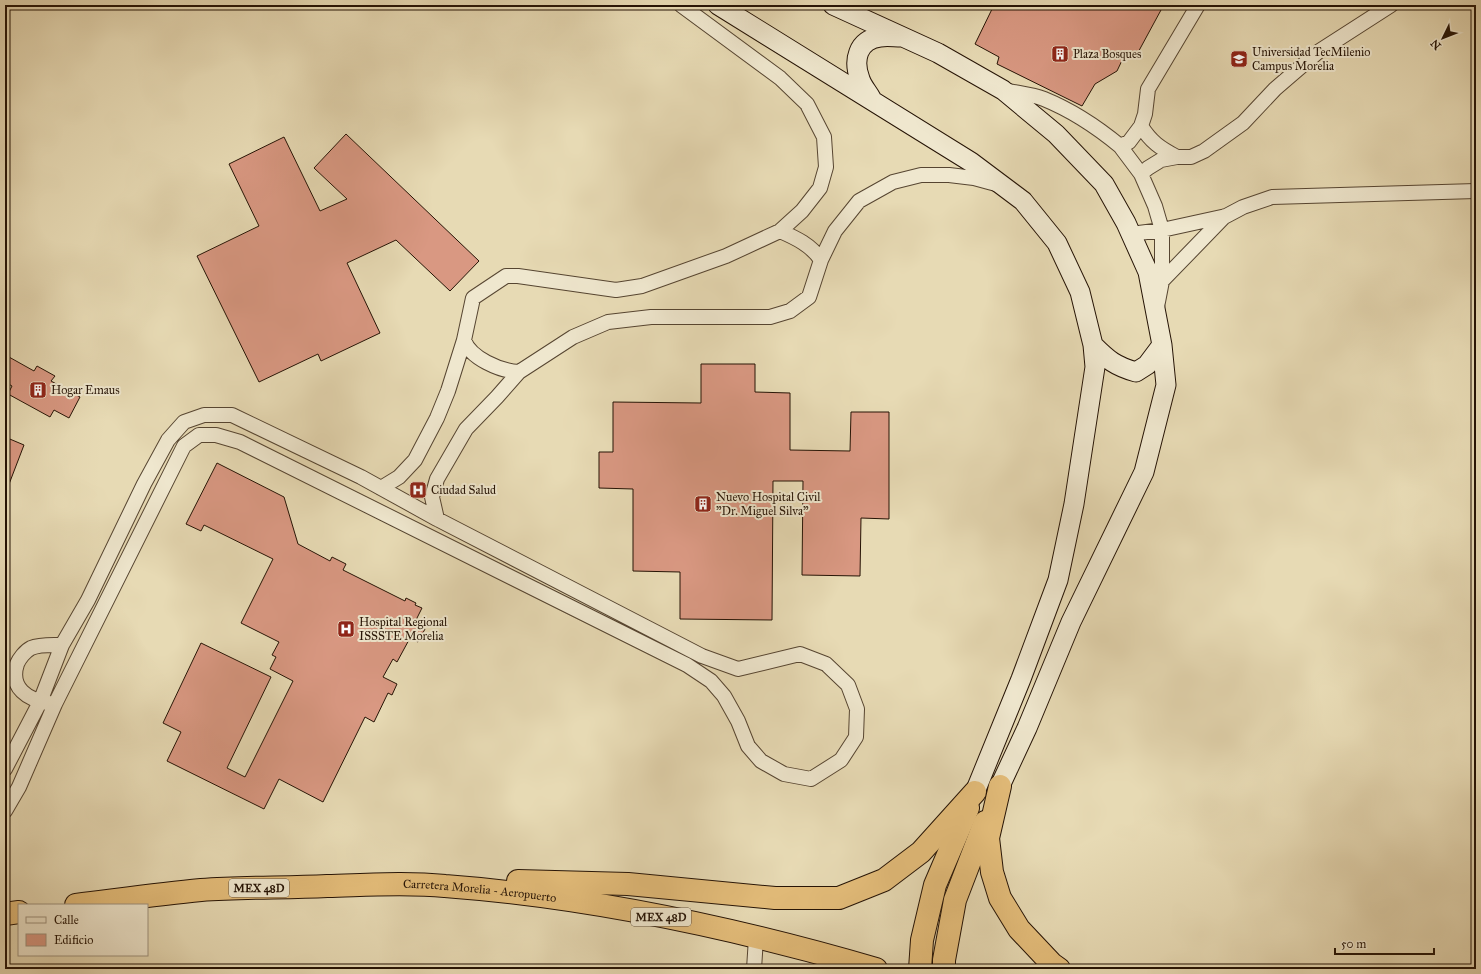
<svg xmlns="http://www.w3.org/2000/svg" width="1481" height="974" font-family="'IM FELL Great Primer',serif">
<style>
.building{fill:#d99882;stroke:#251305}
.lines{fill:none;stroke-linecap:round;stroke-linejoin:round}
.street-casing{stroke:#564531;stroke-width:16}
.secondary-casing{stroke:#251305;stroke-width:21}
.highway-casing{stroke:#251305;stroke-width:24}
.street{stroke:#efe7ce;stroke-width:14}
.secondary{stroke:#efe7ce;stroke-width:19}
.highway{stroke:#e4bd7a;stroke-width:22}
.labels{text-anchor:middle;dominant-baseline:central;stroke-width:4;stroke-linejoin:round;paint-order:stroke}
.shield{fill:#efe7ce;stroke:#625341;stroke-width:1}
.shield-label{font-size:11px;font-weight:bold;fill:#251305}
.poi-label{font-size:12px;fill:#251305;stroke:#efe7ce;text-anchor:start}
.street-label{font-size:12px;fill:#251305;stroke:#efe7ce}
</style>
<rect width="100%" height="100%" fill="#e7dab4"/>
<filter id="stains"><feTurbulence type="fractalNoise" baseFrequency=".005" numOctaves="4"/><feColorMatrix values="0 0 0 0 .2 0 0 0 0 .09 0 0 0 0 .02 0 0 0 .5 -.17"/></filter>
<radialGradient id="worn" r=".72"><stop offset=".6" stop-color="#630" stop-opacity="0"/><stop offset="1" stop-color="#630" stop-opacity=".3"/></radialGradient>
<path class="building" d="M994,5H1153L1161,10L1135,58L1126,52L1117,71L1095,84L1082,106L997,64L999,57L975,44Z
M346,134L479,261L450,291L396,240L347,263L380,333L321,361L318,354L259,382L197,256L259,226L229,164L284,137L320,211L347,199L314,168Z
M9,357L34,371L37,366L55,376L51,381L80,397L69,418L54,410L50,417L8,394L12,386L5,382V365Z
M701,364H755V392L790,393V450L850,451L851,412H889V519L861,518L860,576L802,575L803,481H773L772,620L680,619V572L633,571V489L599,488V452H613V402L701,403Z
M5,437L24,445L6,492H5Z
M217,463L284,497L298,544L330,561L332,557L346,564L343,570L405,601L406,598L416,603L415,605L422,608L414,624L425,629L418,642L410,638L397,662L393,659L383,677L397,684L392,695L388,693L374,722L365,717L323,802L279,779L264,809L167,761L181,732L163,723L201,643L271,677L227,768L245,777L293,681L270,669L276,657L272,655L279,642L241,623L273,559L204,525L201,531L186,524Z"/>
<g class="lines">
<defs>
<path id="street" d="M1004,90C1017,93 1032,94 1044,99C1071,110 1097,127 1120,146L1129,142L1141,126L1145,114L1148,89L1198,5
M1141,126C1151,142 1160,148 1177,157
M1120,146L1141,174
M780,231C796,238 811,245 821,260
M1131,234L1162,230L1226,216L1243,207L1272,197L1476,191
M1162,281L1225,216
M1157,307L1162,281V230L1155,206L1141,174L1148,168L1161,160L1177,157H1191L1204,151L1243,123L1275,89L1318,52L1391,5
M464,340C470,358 500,371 519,372
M381,488L399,477L415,460L437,418L448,391L464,340L473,298L506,276H518L616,290L642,286L726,256L780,231L802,211L820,188L826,167L824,137L807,104L780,78L681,5
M437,519L432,497L437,479L466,429L497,397L519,372L573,337L608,322L651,317H770L790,311L809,297L821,260L835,231L859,201L893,182L921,175H949L974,178L996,184
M49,703C28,700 9,688 17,664C19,659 25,651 31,648C40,644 53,645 62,645
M5,769L40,702L62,645L88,600L144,484L168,440L184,422L204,415H232L361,477L437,519L702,656L738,669L800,654L826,664L848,685L857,709L856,737L841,760L811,779L784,774L761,761L748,746L738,721L724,696L711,681L687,665L240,442L216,435H199L184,446L55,704L19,787L5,811
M754,969L756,938"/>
<path id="secondary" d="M718,5L971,162L1023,201L1057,243L1080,292L1093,345L1095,367L1074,504L1058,580L1021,679L975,792
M833,5L938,53L1003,90L1056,134L1104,184L1126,223L1148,272L1162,345L1166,385L1144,472L1071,622L1027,728L1000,786
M871,98C868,92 862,86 860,79C853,61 857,40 880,37C887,36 894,37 901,37
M1093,345C1108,360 1115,366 1136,372L1147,365L1162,345"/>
<g id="highway">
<path d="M1000,786L988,838L992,872L1000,898L1019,929L1052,964L1059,969"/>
<path d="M518,881L628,884L775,898H839L884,880L921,852L975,792"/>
<path id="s1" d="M76,905C117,900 159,894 201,890C243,887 285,888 327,886C366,885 406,882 445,886C591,897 736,928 876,969"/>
<path d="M5,914L19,912"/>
<path d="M920,969L922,940L935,885L968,808"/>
<path d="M944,969V960L955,900L985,822"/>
</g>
</defs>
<use href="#street" class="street-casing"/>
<use href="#secondary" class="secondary-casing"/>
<use href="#highway" class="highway-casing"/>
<use href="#street" class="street"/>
<use href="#secondary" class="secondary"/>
<use href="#highway" class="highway"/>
</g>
<defs>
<symbol id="building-square" viewBox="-11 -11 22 22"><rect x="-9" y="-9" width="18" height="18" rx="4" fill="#8f2418" stroke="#efe7ce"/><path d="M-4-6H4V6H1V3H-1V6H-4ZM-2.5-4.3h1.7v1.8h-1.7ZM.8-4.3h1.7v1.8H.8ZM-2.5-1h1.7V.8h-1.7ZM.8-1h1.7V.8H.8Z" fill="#fff"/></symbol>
<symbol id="university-square" viewBox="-11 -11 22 22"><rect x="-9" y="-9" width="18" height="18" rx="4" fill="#8f2418" stroke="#efe7ce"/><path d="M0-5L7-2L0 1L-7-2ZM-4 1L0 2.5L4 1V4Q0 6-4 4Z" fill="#fff"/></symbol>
<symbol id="hospital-square" viewBox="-11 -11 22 22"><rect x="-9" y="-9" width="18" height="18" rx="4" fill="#8f2418" stroke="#efe7ce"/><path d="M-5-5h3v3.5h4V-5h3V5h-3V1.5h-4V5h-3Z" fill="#fff"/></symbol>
</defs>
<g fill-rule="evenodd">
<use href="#building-square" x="1050" y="44" width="20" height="20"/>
<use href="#university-square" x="1229" y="49" width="20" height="20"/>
<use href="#building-square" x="28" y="380" width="20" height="20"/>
<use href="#hospital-square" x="408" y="480" width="20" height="20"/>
<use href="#building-square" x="693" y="494" width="20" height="20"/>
<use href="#hospital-square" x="336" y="619" width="20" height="20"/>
</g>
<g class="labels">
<g class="shield">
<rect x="229" y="879" width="60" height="18" rx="3"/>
<rect x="631" y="908" width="60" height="18" rx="3"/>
</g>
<g class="shield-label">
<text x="259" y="888">MEX 48D</text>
<text x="661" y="917">MEX 48D</text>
</g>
<g class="poi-label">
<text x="1252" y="52">Universidad TecMilenio<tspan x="1252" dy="14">Campus Morelia</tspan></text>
<text x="1073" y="54">Plaza Bosques</text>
<text x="51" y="390">Hogar Emaus</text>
<text x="431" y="490">Ciudad Salud</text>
<text x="716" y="497">Nuevo Hospital Civil<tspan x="716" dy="14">"Dr. Miguel Silva"</tspan></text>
<text x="359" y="622">Hospital Regional<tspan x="359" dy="14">ISSSTE Morelia</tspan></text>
</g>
<g class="street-label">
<text stroke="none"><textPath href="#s1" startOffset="405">Carretera Morelia - Aeropuerto</textPath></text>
</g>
</g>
<rect width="1481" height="974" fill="none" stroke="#e7dab4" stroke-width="20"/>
<rect x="6" y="6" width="1469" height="962" fill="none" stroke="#251305" stroke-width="2"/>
<rect x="10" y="10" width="1461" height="954" fill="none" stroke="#251305"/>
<rect x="18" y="904" width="130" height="52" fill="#efe7ce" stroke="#9e927e"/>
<rect x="26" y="917" width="20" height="6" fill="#efe7ce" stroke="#9e927e"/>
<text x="54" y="924" font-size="12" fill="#251305">Calle</text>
<rect x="26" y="934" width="20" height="12" fill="#d99882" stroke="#9e927e"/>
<text x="54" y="944" font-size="12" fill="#251305">Edificio</text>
<g transform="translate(1443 38) rotate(227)" stroke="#efe7ce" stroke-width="3" paint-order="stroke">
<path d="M0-3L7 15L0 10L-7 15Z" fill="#251305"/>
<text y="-6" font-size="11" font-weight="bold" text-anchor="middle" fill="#251305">N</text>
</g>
<path d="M1335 948v6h99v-6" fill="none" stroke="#251305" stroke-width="2"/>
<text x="1341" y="948" font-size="12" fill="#251305" stroke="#efe7ce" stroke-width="3" paint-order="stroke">50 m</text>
<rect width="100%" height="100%" filter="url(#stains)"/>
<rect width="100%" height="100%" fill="url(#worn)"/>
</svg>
